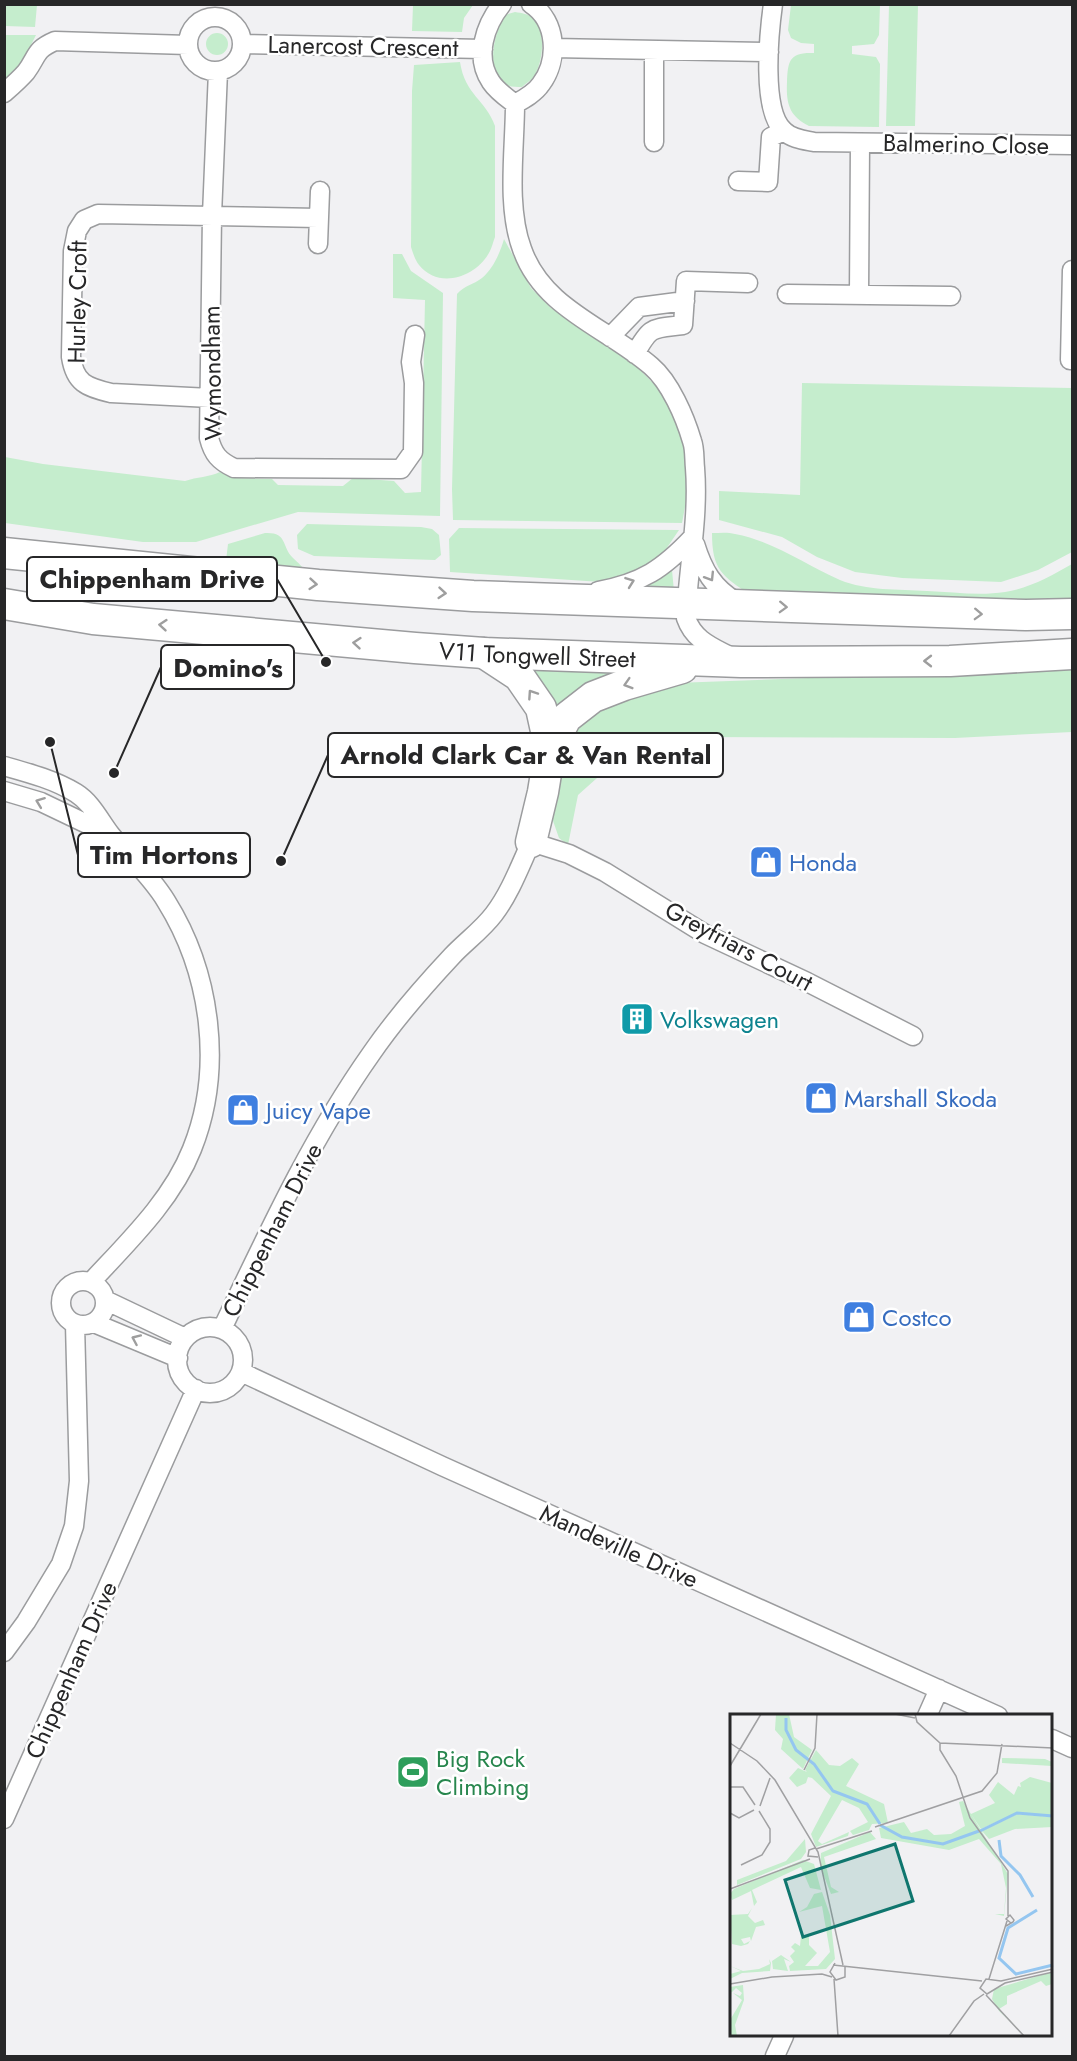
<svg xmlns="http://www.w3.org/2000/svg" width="1077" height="2061" font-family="Jost,sans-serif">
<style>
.green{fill:#c5edcd}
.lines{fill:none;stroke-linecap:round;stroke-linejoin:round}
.minor-casing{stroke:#9b9c9e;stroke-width:21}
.trunk-casing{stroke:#9b9c9e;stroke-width:33}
.minor{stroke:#fff;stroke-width:18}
.trunk{stroke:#fff;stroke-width:30}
.oneway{stroke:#9e9e9e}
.labels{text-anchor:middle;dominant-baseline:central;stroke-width:5;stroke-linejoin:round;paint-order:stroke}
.street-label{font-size:24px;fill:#272728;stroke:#fff}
.shop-label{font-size:24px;fill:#366cbe;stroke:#fff;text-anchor:start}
.culture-label{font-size:24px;fill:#0d838f;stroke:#fff;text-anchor:start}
.leisure-label{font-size:24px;fill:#27864d;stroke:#fff;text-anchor:start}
.inset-river{fill:none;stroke:#94c6f0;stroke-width:3}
.inset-road{fill:none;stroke:#a0a0a2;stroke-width:1.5}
.view{fill:#0f766e;fill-opacity:0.15;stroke:#0f766e;stroke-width:3}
.inset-edge{fill:none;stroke:#272728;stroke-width:3}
.leader{fill:none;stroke:#272728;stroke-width:2}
.callout-dot{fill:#272728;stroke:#fff;stroke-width:2}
.callout{fill:#fff;stroke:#272728;stroke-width:2}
.callout-label{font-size:26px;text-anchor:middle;font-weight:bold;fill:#272728}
</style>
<rect width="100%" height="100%" fill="#f1f1f3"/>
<path class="green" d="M4,5H37L35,27L5,26Z
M413,5V4L473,5L464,18L462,32L412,31Z
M791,5H880L879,35L874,44L852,46V54L876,57L880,64L879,127L809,126C789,116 786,103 787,82C788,61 789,52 814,53V44L801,43L791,38L788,30Z
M889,5H918L915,126H886Z
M515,12C522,13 528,14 533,18C547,31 543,64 533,78C530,81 525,84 522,87C518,87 511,87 507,85C484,74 494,32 505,15Z
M206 44a11 11 0 1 1 22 0a11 11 0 1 1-22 0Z
M5,35H36L18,71L5,83Z
M460,62C465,95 486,100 495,126V237C493,242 492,247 490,251C477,277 439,290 419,265C415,260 413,253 411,247L412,91L414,65Z
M504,239L531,288L551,308L634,364L656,386L674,412L685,443L688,491L682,523L453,520L452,489L457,294C465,285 473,285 482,278C493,269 500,253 504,239Z
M393,254H402L411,271L443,293L440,516L298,512L196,542H143L5,523V457L43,464L185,481C197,477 209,477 220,472L234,478L272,479L278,485L343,486L353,478L394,481L405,493L421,492L425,300L393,298Z
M802,383L1072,388V552L1038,570L1001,582L902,578L855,572L817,557L782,537L719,520V491L800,495Z
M307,524L421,527L432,529L439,535L441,555L435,560L314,556L298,549L297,535Z
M459,528L679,530L662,555L635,572L601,582L450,572L449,539Z
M265,533C288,532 281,546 293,558C299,564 302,565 306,574L225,569L228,544Z
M712,533C720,533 728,532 735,534C773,541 806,565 840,580C867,591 898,589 927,591C952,592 980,596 1005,592C1030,588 1051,576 1072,564V600L1047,605L751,595C722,576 712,570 712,533Z
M672,570L674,591L641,588L655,582Z
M1072,668V732L955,738L695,737L653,745L606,770L578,795L568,845L559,838L552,818L560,761L586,712L675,683Z
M527,669L622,672L557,717Z"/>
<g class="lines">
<defs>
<path id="minor" d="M502,4C485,25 474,57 491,82C497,91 507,98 515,104C524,99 535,93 541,84C559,60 557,21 531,4
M773,4C769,33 761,111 784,131C792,139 804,140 814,142L1072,145
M188 44a27 27 0 1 1 54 0a27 27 0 1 1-54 0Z
M242,44L483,49
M553,48L769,52
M654,50V142
M218,71L212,215L209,438C213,454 219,461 234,468L401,469L413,452L414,383L411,362L415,335
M4,93C12,86 19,80 26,72C38,56 34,50 55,41L188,45
M515,104C515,149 506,206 522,249C543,309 606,327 651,366C670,382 685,417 692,441C695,449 694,459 695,468C699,518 688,568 686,618C694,641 713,647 733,658
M738,181L768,182L771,137L784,131
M318,244L320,191
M1072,270L1070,360H1072
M787,294L951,296
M859,295L860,143
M610,337L639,307L685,301
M635,354C651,325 652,329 683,325L686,281L748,283
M210,398L111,393C86,387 75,383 71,357L73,251L77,231L84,220L98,214L318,218
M695,544C703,570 713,588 737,602
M598,591C642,583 663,569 693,537
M4,766C29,773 55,780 76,793C92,803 100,821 111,835C129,857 151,876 166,901C211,973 224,1069 192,1149C172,1200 128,1242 91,1282
M4,791L41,802L110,835
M61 1303a22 22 0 1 1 44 0a22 22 0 1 1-44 0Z
M105,1300L185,1338
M94,1323L178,1358
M177 1360a33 33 0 1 1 66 0a33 33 0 1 1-66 0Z
M222,1329C267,1235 311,1139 371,1054C395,1019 423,987 452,956C465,942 482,930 494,914C510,893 520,866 531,842L569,854L605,872L705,934L807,982L913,1036
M241,1372L442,1466L998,1716
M4,1652L26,1622L61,1564L74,1526L79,1481L75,1324
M927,1716L939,1689
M1052,1739L1072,1748
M4,1819L196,1389
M775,2056L784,2036"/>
<g id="trunk">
<path d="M4,553L318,585L473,596L1026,615L1072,614"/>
<path id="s1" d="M4,604L93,619L415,648L484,653L741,662L950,661L1072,654"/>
<path d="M484,653L519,676L541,708L550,749"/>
<path d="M531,842L543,792L550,749L566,718L593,697L624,685L682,668"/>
</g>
</defs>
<use href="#minor" class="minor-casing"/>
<use href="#trunk" class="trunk-casing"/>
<use href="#minor" class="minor"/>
<use href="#trunk" class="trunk"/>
</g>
<defs><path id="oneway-chevron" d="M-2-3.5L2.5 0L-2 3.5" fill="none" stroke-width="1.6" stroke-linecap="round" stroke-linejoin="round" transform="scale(1.5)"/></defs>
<g class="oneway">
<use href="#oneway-chevron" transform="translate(710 577) rotate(58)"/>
<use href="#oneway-chevron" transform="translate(630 582) rotate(-20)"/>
<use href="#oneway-chevron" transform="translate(313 584) rotate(5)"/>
<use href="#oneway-chevron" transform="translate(442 593) rotate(5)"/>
<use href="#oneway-chevron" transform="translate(783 607) rotate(2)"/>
<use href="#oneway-chevron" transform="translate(978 614) rotate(2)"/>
<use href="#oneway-chevron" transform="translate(163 625) rotate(-175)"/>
<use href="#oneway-chevron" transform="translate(357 643) rotate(-175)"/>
<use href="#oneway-chevron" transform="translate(928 661) rotate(180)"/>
<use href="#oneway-chevron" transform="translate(628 684) rotate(163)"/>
<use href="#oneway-chevron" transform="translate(532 694) rotate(-124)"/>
<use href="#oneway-chevron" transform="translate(40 802) rotate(-159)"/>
<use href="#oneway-chevron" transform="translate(136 1339) rotate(-156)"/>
</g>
<defs>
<symbol id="shop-square" viewBox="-11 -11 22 22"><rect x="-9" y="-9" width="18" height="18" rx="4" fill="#3f7fe0" stroke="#fff"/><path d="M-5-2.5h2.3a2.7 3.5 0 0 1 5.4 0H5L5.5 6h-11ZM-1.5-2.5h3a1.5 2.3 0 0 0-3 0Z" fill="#fff"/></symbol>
<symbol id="building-square" viewBox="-11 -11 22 22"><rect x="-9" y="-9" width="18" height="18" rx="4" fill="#0f9aa8" stroke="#fff"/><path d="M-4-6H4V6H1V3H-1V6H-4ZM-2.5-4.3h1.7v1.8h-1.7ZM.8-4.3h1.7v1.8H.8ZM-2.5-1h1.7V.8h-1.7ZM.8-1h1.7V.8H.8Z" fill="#fff"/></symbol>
<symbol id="stadium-square" viewBox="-11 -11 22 22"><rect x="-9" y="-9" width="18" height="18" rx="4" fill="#2e9e5b" stroke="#fff"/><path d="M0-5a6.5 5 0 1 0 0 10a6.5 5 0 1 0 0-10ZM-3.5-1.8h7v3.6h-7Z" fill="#fff"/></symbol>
</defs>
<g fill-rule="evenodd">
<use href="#shop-square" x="747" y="843" width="38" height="38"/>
<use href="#building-square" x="618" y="1000" width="38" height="38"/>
<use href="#shop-square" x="802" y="1079" width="38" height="38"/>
<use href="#shop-square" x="224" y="1091" width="38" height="38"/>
<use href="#shop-square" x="840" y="1298" width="38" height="38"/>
<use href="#stadium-square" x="394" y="1753" width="38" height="38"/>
</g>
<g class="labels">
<g class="street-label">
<text transform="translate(363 46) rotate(1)">Lanercost Crescent</text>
<text transform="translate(966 144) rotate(1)">Balmerino Close</text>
<text transform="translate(77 302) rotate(-89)">Hurley Croft</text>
<text transform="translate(212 373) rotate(-91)">Wymondham</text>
<text stroke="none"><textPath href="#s1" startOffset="536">V11 Tongwell Street</textPath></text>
<text transform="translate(739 946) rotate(28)">Greyfriars Court</text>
<text transform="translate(272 1230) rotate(-63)">Chippenham Drive</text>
<text transform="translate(619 1546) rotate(24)">Mandeville Drive</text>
<text transform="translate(71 1670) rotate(-66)">Chippenham Drive</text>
</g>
<g class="shop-label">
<text x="789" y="862">Honda</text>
<text x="844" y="1098">Marshall Skoda</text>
<text x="266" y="1110">Juicy Vape</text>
<text x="882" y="1317">Costco</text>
</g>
<g class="culture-label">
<text x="660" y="1019">Volkswagen</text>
</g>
<g class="leisure-label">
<text x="436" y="1758">Big Rock<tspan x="436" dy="28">Climbing</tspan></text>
</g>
</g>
<g transform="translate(730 1714)">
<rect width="322" height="322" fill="#f1f1f3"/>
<path d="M46,0H59L64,23L82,36L73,55L51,35L53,25L45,16ZM86,36L99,51L110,52L122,44L129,50L116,72L154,90L158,109L142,110L139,116L123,121L120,117L138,108L129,94L112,86L88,127L92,130L119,118L118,122L86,133L81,120L101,82L82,64L78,63L76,69L67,73L59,64L68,54L77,58L75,56ZM272,44L315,45L322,48V52L272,49ZM300,63L322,69V102L288,98L251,115L241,100L265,89L259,81L268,68L284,81L288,72L291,73L290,69ZM233,87L278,160L274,202L265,200H274L276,174L271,150L249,125L219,136L151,124L149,114L174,108L181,119L197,115L204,121L221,120L235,112L229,88ZM287,100L322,103V113L285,115L259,125L252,117ZM140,118L146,125L94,143L101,173L109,178L101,180L90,152L91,139ZM75,125L76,138L71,145L7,171V166L56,147ZM73,146L84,150L91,176L80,174L71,153L22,176L27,188L24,192L21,177L2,186L0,180L4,175ZM92,178L100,201L105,245L96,255L60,257L59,252L64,248L60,242L65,237L61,233L65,229L70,232L71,222H79V231L87,239L75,252H88L100,238L92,192L69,198L77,193L84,180ZM22,194L18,202L25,209L33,206L35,211L26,213L21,227L20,223L11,225L14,230L20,227L18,230L11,232L2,230L0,201L18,200ZM51,241L61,248L54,245L58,257L43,255L42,247ZM39,245L41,249L40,257L12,259L0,265V260L11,257L0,252L13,257L29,255L40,250ZM322,258V270L316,272L311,267L277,282V290L269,295L295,322L269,297L262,285L264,275ZM13,271L14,286L5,311L7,322H1L0,306L12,286L3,279L10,282L12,279L6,274L1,279L2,282L0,273Z" fill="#c5edcd"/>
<path class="inset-river" d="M56,4V16L66,36L84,50L103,77L137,90L150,110M150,111L172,123L213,130L249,117M250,117L287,99L323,102M269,126L271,142L290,161L303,183M307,196L278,214L269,244L286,260L323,251"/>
<path class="inset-road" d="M165,0L185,4M185,0L187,8L210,29L323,34M0,29L27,47L45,66L88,138L113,251M210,29V36L226,62L240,104L278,157V202M0,52L31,0M74,56L85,34L87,0M0,73H13L25,91M30,92L40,64M0,99L9,104L24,96M145,113L252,77L267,59L272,30M85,134L79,136L78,142L88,143M86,135L142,117M11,151L32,141L40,128V115L29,97M0,175L80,145M276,212L283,208L284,206L280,201L276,205L281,209M105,249L100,258L106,266L115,263V252M103,251L252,267M323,255L271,267L256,265L250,274L257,280L275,269L323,258M104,265L108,322M259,265L277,207M0,270L42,263L92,260L102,263M256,281L294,322M219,322L244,287L254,280"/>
<path class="view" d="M165,130L183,187L73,223L55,166Z"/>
<rect width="322" height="322" class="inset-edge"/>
</g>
<path class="leader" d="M326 662L277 579M114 773L161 667M281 861L328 755M50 742L78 855"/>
<g class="callout-dot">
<circle cx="326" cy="662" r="6"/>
<circle cx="114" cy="773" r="6"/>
<circle cx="281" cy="861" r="6"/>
<circle cx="50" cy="742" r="6"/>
</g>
<g class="callout">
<rect x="27" y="557" width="250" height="44" rx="6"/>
<rect x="161" y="645" width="133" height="44" rx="6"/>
<rect x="328" y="733" width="395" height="44" rx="6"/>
<rect x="78" y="833" width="172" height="44" rx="6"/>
</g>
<g class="callout-label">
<text x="152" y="588">Chippenham Drive</text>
<text x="228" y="677">Domino's</text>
<text x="526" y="764">Arnold Clark Car &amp; Van Rental</text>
<text x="164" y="864">Tim Hortons</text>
</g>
<rect width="1077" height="2061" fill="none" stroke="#272728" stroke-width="12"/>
</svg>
